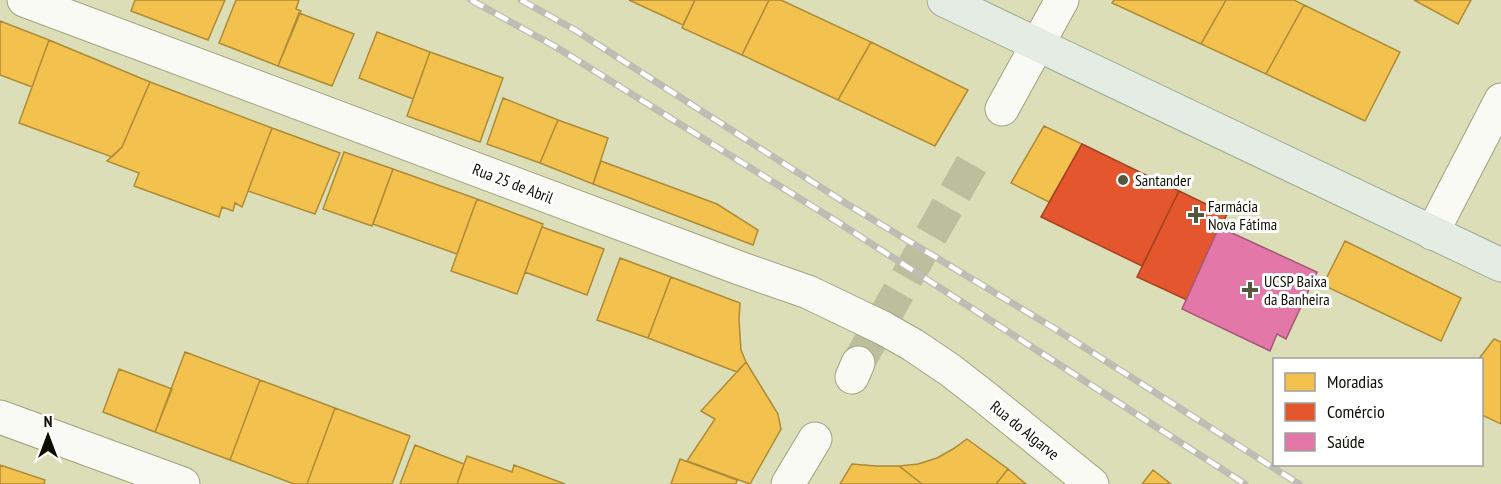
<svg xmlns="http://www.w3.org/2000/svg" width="1501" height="484" font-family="'PT Sans Narrow',sans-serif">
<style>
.homes{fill:#f2c14e;stroke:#ae8b37;stroke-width:1.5}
.shops{fill:#e4572e;stroke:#a44120;stroke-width:1.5}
.health{fill:#e377a8;stroke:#a35876;stroke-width:1.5}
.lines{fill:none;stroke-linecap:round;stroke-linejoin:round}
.minor-tunnel{stroke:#bdbf9c;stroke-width:33;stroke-dasharray:33 16;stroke-linecap:butt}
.minor-casing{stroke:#a0a183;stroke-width:35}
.major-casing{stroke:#9daa94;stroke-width:35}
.minor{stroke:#fafaf4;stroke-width:33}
.major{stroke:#e5ece4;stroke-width:33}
.rail-casing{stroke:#bdbdb4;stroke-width:7}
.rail{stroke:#fff;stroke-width:4.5;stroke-dasharray:14;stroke-linecap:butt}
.poi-dot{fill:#565740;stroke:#fff;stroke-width:2}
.labels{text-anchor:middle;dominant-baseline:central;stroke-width:6;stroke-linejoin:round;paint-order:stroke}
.poi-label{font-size:16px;fill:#0e0e00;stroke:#fff;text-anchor:start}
.street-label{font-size:16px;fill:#0e0e00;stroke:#fff}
</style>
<rect width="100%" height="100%" fill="#dcdeb8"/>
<path class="homes" d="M135,0H225L208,40L131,11Z
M236,0H299L296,9L301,11L278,66L219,43Z
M629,0H695L683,25Z
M695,0H769L742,55L682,28Z
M769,0H781L871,42L838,100L742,55Z
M1114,0H1226L1201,44L1112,3Z
M1226,0H1294L1304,5L1266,74L1201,44Z
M1414,0H1471L1458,24Z
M1304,5L1400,52L1365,121L1266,74Z
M299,13L354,34L332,86L278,66Z
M0,21L49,40L32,87L0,75Z
M377,32L430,52L413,99L359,78Z
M49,40L150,82L122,147L112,157L19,123Z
M871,42L968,90L935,146L838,100Z
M430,52L503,78L480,142L407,116Z
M150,82L272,128L242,207L235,203L233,211L222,207L219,217L134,186L139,173L107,161L122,147Z
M503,98L558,120L540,163L487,144Z
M558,120L608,138L593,184L540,163Z
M1044,126L1082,144L1049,202L1011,183Z
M272,128L340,153L315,214L248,191Z
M344,152L393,169L372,226L323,209Z
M601,161L717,204L758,230L753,245L593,184Z
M393,169L477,199L457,254L373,224Z
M477,199L543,224L517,294L451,271Z
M542,227L604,249L587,295L525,272Z
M1345,241L1461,298L1441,341L1323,285Z
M620,258L671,277L648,338L597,320Z
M671,277L740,303L739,320L741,350L746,362L737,372L648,338Z
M1494,339L1501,342V424L1482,415V360H1478Z
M185,352L260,380L230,460L155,432Z
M746,362L778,414L781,429L750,484L687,461L715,419L701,411Z
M119,369L172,389L155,432L103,412Z
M260,380L335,408L307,484H294L230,460Z
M335,408L410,436L392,484H307Z
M967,439L1008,469L996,484H922L899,466L918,464L937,458L953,449Z
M415,445L464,464L457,484H400Z
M467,456L512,472L514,465L565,484H457Z
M680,459L737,480L736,484H671Z
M852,464L876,466H899L922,484H840Z
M0,465L45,480L44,484H0Z
M1008,469L1026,484H996Z
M1153,470L1171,484H1142Z"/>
<path class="shops" d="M1082,144L1179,191L1142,266L1041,217Z
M1179,191L1227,214L1187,300L1137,277Z"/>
<path class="health" d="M1219,227L1317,272L1286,339L1277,334L1270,351L1182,309Z"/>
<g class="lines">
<path class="minor-tunnel" d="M858,363L974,160"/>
<defs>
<path id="minor" d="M24,0L742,269L808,292L883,328L913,345L950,370L986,398L1092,484
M1002,109L1062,0
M1432,233L1501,100
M852,377L858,363
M0,417L183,484
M788,484L815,439"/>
<path id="major" d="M944,0L1501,265"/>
</defs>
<use href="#minor" class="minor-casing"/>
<use href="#major" class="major-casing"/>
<use href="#minor" class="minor"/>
<use href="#major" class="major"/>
<defs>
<path id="rail" d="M471,0L556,47L836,221L1245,484
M521,0L575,30L847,204L1057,330L1299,484"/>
</defs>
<use href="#rail" class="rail-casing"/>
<use href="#rail" class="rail"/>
</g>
<g class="poi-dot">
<circle cx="1123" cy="180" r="6"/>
<path d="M1193 206h6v6h6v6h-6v6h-6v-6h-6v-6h6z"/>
<path d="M1247 281h6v6h6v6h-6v6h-6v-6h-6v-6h6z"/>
</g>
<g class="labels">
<g class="poi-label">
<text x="1135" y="180">Santander</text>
<text x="1208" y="206">Farmácia<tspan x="1208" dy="18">Nova Fátima</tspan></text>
<text x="1264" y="281">UCSP Baixa<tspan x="1264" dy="18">da Banheira</tspan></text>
</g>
<g class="street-label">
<text transform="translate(513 183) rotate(21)">Rua 25 de Abril</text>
<text transform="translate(1025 430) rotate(39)">Rua do Algarve</text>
</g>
</g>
<rect x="1273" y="358" width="210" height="108" fill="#ffffff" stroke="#9f9f99" stroke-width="1.5"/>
<rect x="1285" y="373" width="30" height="18" fill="#f2c14e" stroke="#9f9f99" stroke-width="1.5"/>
<text x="1327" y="388" font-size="18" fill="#0e0e00">Moradias</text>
<rect x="1285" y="403" width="30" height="18" fill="#e4572e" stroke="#9f9f99" stroke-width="1.5"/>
<text x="1327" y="418" font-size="18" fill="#0e0e00">Comércio</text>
<rect x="1285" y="433" width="30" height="18" fill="#e377a8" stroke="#9f9f99" stroke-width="1.5"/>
<text x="1327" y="448" font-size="18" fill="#0e0e00">Saúde</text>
<g transform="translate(48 436)" stroke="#ffffff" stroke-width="4.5" paint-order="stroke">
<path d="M0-4.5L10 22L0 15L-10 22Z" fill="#0e0e00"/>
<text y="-9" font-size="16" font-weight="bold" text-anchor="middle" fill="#0e0e00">N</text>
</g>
</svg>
